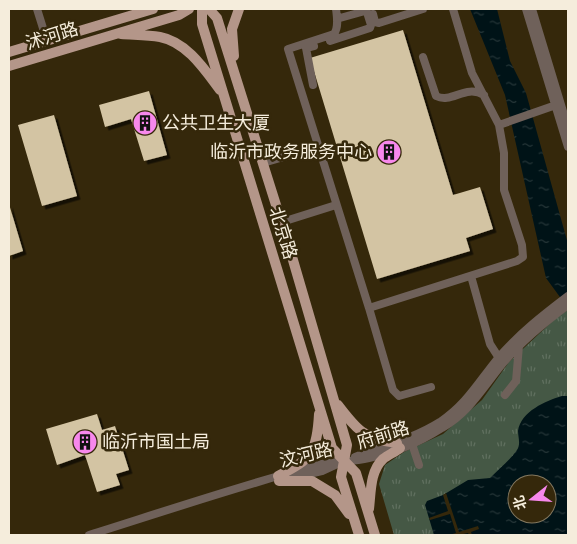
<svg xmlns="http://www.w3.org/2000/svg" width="577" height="544" font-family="Cabin,'Noto Sans SC',sans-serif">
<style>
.park{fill:url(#park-tufts);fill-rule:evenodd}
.water{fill:url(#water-ripples);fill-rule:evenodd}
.pier{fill:#35280b}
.building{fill:#d3c4a3;filter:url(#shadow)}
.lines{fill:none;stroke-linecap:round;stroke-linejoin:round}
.minor{stroke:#6f615a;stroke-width:8}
.major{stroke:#b49689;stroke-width:10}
.labels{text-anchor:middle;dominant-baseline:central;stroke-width:5;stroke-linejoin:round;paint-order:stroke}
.street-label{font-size:18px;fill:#f5eddc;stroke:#35280b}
.poi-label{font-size:18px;fill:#f5eddc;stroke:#35280b;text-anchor:start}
</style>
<defs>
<pattern id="park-tufts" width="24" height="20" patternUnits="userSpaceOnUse" patternTransform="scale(1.25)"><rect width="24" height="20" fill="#455845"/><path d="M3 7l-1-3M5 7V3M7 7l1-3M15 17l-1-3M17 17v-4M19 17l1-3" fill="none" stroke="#60705f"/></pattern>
<pattern id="water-ripples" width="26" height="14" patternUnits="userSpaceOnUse" patternTransform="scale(1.25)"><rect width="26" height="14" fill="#001317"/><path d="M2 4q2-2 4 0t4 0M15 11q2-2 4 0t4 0" fill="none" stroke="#263638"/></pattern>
<filter id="shadow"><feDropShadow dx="3.5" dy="3.5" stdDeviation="0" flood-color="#0009"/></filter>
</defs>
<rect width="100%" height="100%" fill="#35280b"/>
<path class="park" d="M568,310V535H394L379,484L385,465L404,452L443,434L482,400L509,362L557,317ZM517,484H547V514H517Z"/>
<path class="water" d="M470,9H497L510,61L526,93L568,244V308L546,278L505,95Z
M562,396H568V535H434L425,505L427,501L443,495L468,480L490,478C499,469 510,460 517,450C521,444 518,437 518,431C521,411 546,401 562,396ZM517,484H547V514H517Z"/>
<path class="pier" d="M446,493L459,532L478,526L479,529L471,532L472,535H469L468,533L459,535H449L456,533L450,514L430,520L429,518L448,511L443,495Z"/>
<path class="building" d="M403,30L453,195L480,187L493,229L466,238L470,251L377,279L310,58Z
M149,91L167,155L144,161L131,119L105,127L99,105Z
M54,115L77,196L42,206L18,125Z
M9,204L23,251L9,256Z
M97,414L102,430L115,426L129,470L116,474L120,485L97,492L85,455L57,465L46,429Z"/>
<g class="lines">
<path class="minor" d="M37,9L47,41
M336,9C337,17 339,27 334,34L288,49L369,308L517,261L523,257L522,245L504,190V153L499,125L472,73L453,9
M526,9L568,147
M532,9L568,128
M373,14L375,22L379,23L423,9
M337,15L340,18L365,11L366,9
M330,41L370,28L371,25L366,9
M423,57L436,96C452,104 465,84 484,95
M313,85L306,48L314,46
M499,125L556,105
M263,163L318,147
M282,222L336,205
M471,276L490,344L499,358
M369,308L393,390L399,396L431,387
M505,395L516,381L519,346
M412,444L419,465
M355,457C383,446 413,439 440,422C467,404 479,381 499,357C520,333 543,315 568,296
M291,478L322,471L335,465
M89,535C165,511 240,486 317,465C334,461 352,462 369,458C395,453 420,442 442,428C471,411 483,387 504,362C523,340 545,322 568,305"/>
<path class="major" d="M202,9V24L332,448L356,473L375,535
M209,9L217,18L288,243L347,445L341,477L359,535
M121,34C134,35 147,35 160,37C187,42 205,70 220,90
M9,52L153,9
M234,56L232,29L239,9
M9,66L179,15L189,9
M338,405C357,430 364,439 397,443
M278,476C312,459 317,452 319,414
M279,481H312L335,495L349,514
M369,509C371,492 370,471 383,459C388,455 395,452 400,448"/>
</g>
<defs>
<symbol id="building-disc" viewBox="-11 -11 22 22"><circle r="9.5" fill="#f788ec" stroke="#35280b"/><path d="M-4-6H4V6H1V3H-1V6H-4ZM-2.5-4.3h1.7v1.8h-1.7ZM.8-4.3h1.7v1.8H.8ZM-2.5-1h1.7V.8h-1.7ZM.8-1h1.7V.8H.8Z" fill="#111"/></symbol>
</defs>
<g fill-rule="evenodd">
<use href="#building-disc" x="131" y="109" width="28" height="28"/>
<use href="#building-disc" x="375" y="138" width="28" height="28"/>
<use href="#building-disc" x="71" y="428" width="28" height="28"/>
</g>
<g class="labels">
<g class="street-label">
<text transform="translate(52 36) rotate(-17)">沭河路</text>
<text transform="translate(283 233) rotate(73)">北京路</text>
<text transform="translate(383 435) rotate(-17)">府前路</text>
<text transform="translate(306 455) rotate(-13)">汶河路</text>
</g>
<g class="poi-label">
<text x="162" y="123">公共卫生大厦</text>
<text x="372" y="152" text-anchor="end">临沂市政务服务中心</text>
<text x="102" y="442">临沂市国土局</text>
</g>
</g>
<rect width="577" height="544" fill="none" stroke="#f5eddc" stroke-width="20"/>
<g transform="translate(532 499) rotate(253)"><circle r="24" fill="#35280b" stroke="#82775f"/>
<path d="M0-4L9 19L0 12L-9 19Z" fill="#f788ec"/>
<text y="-8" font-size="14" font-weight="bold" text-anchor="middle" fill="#f5eddc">北</text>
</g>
</svg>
